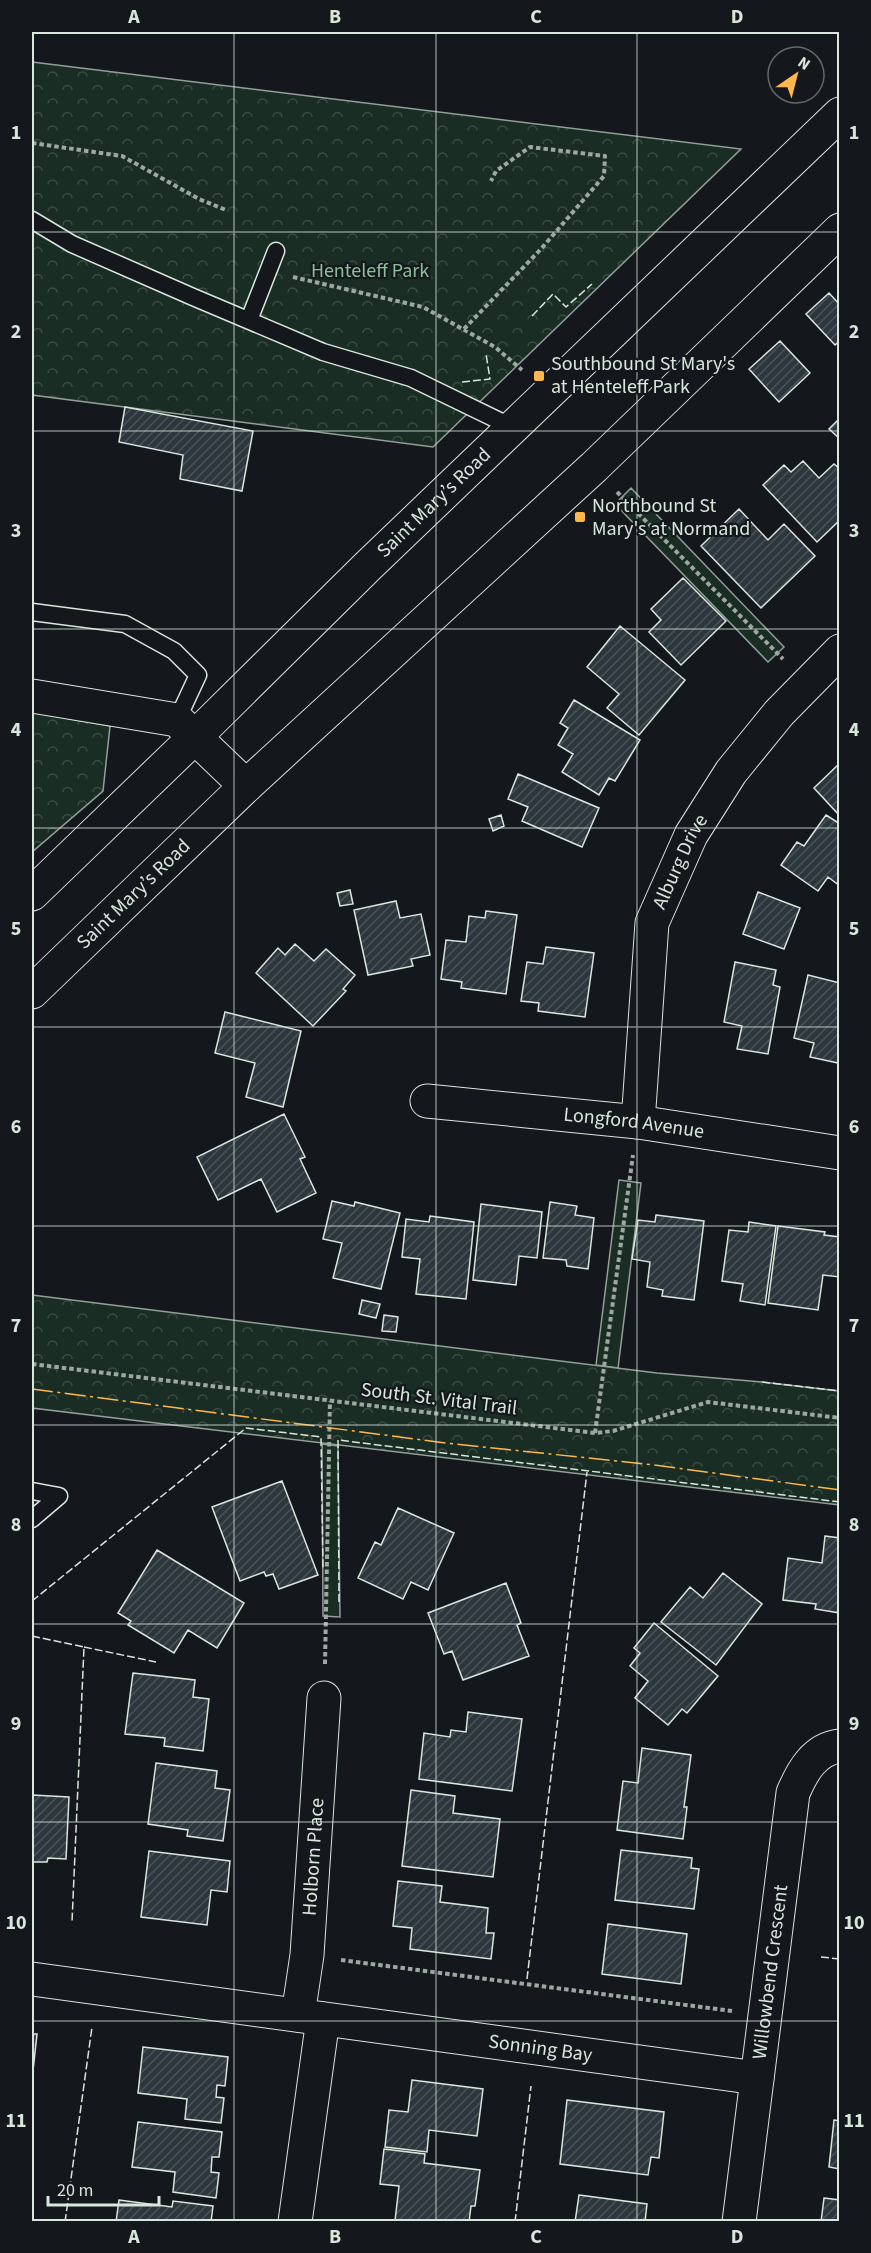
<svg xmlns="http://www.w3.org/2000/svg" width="871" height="2253" font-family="'Source Sans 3',sans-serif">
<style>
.grass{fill:#1a2d24;stroke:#939e99;stroke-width:1.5}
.forest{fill:url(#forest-crowns);stroke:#939e99;stroke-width:1.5}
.building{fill:url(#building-hatch);stroke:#d8e6dc;stroke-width:1.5}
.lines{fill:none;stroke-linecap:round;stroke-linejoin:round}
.lane-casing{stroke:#d8e6dc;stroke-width:19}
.street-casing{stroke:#d8e6dc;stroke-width:35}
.secondary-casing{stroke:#d8e6dc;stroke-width:35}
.path{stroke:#9da8a2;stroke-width:4;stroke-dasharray:4.5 3;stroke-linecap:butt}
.lane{stroke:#14181c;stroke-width:16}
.street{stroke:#14181c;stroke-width:33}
.secondary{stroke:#14181c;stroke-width:33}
.fence{stroke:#d8e6dc;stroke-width:1.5;stroke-dasharray:8 3;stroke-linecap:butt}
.power{stroke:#ffb74d;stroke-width:1.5;stroke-dasharray:21 4.5 3 4.5;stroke-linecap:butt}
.grid{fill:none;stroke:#d8e6dc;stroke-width:1.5;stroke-opacity:0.55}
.poi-dot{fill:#ffb74d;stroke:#14181c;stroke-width:2}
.labels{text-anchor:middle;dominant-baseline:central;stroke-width:4.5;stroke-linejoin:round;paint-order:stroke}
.park-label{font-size:20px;fill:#8ac095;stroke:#14181c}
.poi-label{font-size:20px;fill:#d8e6dc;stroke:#14181c;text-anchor:start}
.street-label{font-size:20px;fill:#d8e6dc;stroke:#14181c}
.neatline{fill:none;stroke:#d8e6dc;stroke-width:2}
.grid-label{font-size:20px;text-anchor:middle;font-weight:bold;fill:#d8e6dc}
</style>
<defs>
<pattern id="forest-crowns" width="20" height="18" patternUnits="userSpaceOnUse" patternTransform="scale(1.5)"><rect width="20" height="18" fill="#1a2d24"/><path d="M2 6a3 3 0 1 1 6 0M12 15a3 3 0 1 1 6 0" fill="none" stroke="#3b4b43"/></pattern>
<pattern id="building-hatch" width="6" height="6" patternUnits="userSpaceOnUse" patternTransform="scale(1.5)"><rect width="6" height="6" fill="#2c363c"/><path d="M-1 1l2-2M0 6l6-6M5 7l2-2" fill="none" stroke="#4a5358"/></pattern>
</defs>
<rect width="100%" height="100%" fill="#14181c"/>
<path class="grass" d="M631,488L784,647L768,662L615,504Z
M619,1180L641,1183L618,1368L596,1365Z
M322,1444L338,1446L340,1617L323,1616Z"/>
<path class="forest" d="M32,62L741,149L433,447L32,395Z
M32,712L110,726L103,791L32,852Z
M32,1295L657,1373L762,1382L839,1391V1505L32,1408Z"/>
<path class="building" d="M829,293L840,305V341L835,345L806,314Z
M780,341L810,373L779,402L749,369Z
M125,407L253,431L242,491L180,479L183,455L119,442Z
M840,418V439L829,429Z
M803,461L819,478L834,464L840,469V520L817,542L763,485L784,465L791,472Z
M739,509L768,540L784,524L815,556L761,608L701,546Z
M683,578L726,621L681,665L649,632L661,620L651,609Z
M620,626L685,680L639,735L607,708L619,694L587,667Z
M574,700L640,740L615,781L609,778L599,795L562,772L573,754L558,745L568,728L560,723Z
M840,763V816L814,788Z
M518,774L599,808L582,847L522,821L528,807L508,799Z
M501,815L504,826L493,831L489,819Z
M826,815L840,824V886L828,877L818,891L781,865L797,842L804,846Z
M350,890L353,904L340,906L337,893Z
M758,892L800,908L784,949L743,934Z
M396,901L400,918L421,914L430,955L411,959L413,966L368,975L354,910Z
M486,911L517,915L506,994L461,988L462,982L441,979L446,940L466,942L469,916L485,918Z
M295,944L314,961L326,949L355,975L343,989L346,991L313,1026L256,973L278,948L285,955Z
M546,947L594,953L585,1017L538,1011L539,1003L521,1001L527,962L543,964Z
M735,962L776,970L773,985L780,987L768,1054L737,1049L742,1026L724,1022Z
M808,975L840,983L838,1063L810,1057L814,1043L794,1038Z
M225,1012L301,1031L283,1107L246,1097L255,1063L215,1053Z
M284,1114L305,1157L300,1159L316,1193L277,1212L261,1179L218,1200L197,1157Z
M332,1201L354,1206L355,1202L400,1213L381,1289L333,1278L342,1243L323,1239Z
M550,1202L577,1206L575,1215L594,1218L588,1269L567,1266L566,1260L543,1258Z
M481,1204L542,1212L537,1258L519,1256L516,1285L473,1280Z
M656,1215L704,1221L694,1300L662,1296L663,1290L647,1287L650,1262L632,1259L638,1220L655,1222Z
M430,1216L474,1222L466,1299L416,1294L420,1259L402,1257L406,1219L429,1222Z
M749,1222L776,1226L765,1305L740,1301L743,1284L722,1281L729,1230L748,1232Z
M778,1226L825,1232L824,1235L840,1237V1277L823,1275L818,1310L768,1303Z
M362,1300L380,1304L376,1318L359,1314Z
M384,1315L398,1317L396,1332L382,1331Z
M282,1481L318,1575L279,1589L273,1574L266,1576L264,1572L240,1581L212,1507Z
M398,1508L454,1533L428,1590L411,1582L403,1599L358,1578L375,1542L381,1545Z
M825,1536L840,1538V1613L815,1609L816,1604L783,1600L788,1558L822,1563Z
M157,1550L244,1603L217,1648L188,1630L174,1653L128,1625L131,1621L118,1613Z
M723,1573L762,1604L716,1665L661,1622L690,1587L703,1598Z
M506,1583L521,1623L517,1625L529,1656L463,1680L452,1651L444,1654L428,1613Z
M654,1623L718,1676L687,1713L682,1709L668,1725L635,1698L648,1681L630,1666L640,1653L634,1648Z
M133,1673L195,1680L193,1697L209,1699L203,1751L164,1746L165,1738L125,1734Z
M468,1712L522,1719L512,1791L419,1779L424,1733L450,1737L451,1730L466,1732Z
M642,1748L691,1755L684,1807H687L683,1839L617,1830L623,1781L638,1783Z
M156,1763L217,1771L215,1788L230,1790L223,1841L187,1836L188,1830L148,1824Z
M411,1790L455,1796L453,1813L500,1819L493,1877L402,1866Z
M32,1795L69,1797L66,1859L48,1858L47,1862H32Z
M621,1850L692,1858L691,1868L699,1869L694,1909L615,1900Z
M149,1851L230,1861L227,1892L211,1890L207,1925L141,1917Z
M398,1881L442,1886L440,1902L488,1908L486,1933H494L491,1959L410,1949L412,1928L393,1926Z
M608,1924L687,1934L681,1984L602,1974Z
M32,2034H37L32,2080Z
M143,2047L228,2057L225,2086L217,2085L216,2097L224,2098L221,2123L185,2119L187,2099L138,2093Z
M412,2080L483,2089L477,2136L429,2130L427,2152L385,2147L389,2110L408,2112Z
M567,2100L664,2112L659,2158L651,2157L648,2175L560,2164Z
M834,2120L840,2121V2169L829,2167Z
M138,2122L222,2132L219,2157H212L211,2172L219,2173L216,2198L173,2192L175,2172L132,2167Z
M384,2149L425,2154L424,2163L480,2170L475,2206H471L469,2222L395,2221L399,2186L380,2184Z
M579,2195L647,2204L645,2222H575Z
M824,2198L840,2200V2222H821Z
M119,2200L172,2207L173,2201L213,2206L211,2222H116Z"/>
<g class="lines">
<defs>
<path id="lane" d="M32,220L72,244L193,297L323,352L411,378L514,428
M249,320L276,251
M32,612L125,624L174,651L198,675L177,720
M32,1491L59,1496L32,1519"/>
<g id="street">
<path d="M32,696L177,720L246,786"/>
<path id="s1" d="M427,1101L638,1122L840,1153"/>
<path id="s2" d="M638,1122L652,923L691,835L731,772L779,713L840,651"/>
<path id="s3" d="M32,1979L757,2078"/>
<path id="s4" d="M298,2015L307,1955L324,1698"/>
<path d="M295,2222L323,2019"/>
<path id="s5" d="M739,2222L793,1793C802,1772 814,1749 840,1746"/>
</g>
<g id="secondary">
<path id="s6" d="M32,894L196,736L368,566L840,114"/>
<path id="s7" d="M32,992L246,786L594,467L840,230"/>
</g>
</defs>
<use href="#lane" class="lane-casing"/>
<use href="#street" class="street-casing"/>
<use href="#secondary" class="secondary-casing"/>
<path class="path" d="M32,143L122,156L199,199L226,210
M293,277L423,307L495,347L522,370
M464,329L541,249L604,176L605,156L530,147L496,171L491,181
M617,492L783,659
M32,1364L595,1433L613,1431L708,1402L840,1418
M595,1433L633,1155
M325,1664L330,1401
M341,1960L732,2011"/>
<use href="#lane" class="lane"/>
<use href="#street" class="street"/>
<use href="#secondary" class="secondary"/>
<path class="fence" d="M532,316L553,294L566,307L592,284
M462,382L490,379L486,354
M762,1382L840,1391
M32,1601L246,1428L321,1437L323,1569
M339,1602L338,1440L840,1502
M32,1636L84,1647L72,1922
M84,1647L156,1662
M821,1957L840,1959
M527,1979L587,1472
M65,2222L92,2027
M515,2222L531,2086"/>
<path class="power" d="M32,1389L446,1443L654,1465L840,1490"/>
</g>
<path class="grid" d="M234,32V2222M436,32V2222M637,32V2222M32,232H840M32,431H840M32,629H840M32,828H840M32,1027H840M32,1226H840M32,1425H840M32,1624H840M32,1822H840M32,2021H840"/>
<g class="poi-dot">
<rect x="533" y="370" width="12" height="12" rx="3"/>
<rect x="574" y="511" width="12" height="12" rx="3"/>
</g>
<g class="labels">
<g class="park-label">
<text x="370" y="271">Henteleff Park</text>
</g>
<g class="poi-label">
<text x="551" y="364">Southbound St Mary's<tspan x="551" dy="23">at Henteleff Park</tspan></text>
<text x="592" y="506">Northbound St<tspan x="592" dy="23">Mary's at Normand</tspan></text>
</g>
<g class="street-label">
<text stroke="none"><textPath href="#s6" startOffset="561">Saint Mary’s Road</textPath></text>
<text stroke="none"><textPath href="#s2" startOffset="267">Alburg Drive</textPath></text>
<text stroke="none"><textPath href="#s7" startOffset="141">Saint Mary’s Road</textPath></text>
<text stroke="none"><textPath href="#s1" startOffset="208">Longford Avenue</textPath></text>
<text transform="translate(439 1399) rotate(7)">South St. Vital Trail</text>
<text stroke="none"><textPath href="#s4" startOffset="159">Holborn Place</textPath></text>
<text stroke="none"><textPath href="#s5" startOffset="252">Willowbend Crescent</textPath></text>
<text stroke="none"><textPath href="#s3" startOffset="513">Sonning Bay</textPath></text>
</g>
</g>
<rect width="871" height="2253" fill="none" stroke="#14181c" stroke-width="66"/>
<g transform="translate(796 75) rotate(35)"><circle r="28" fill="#14181c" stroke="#626a69" stroke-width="1.5"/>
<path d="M0-4.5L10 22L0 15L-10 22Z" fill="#ffb74d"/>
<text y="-9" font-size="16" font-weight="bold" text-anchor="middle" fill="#d8e6dc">N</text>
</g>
<path d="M48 2196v9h111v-9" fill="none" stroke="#d8e6dc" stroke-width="3"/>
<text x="57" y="2196" font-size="18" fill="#d8e6dc" stroke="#14181c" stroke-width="4.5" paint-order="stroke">20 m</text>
<rect x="33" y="33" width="805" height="2187" class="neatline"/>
<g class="grid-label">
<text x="134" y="23">A</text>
<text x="335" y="23">B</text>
<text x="536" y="23">C</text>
<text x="737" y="23">D</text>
<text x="16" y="139">1</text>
<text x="854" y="139">1</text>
<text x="16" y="338">2</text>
<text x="854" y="338">2</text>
<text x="16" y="537">3</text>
<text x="854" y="537">3</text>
<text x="16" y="736">4</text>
<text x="854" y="736">4</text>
<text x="16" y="935">5</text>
<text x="854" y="935">5</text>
<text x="16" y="1133">6</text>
<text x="854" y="1133">6</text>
<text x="16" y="1332">7</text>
<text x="854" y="1332">7</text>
<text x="16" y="1531">8</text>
<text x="854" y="1531">8</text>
<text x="16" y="1730">9</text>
<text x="854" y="1730">9</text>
<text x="16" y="1929">10</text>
<text x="854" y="1929">10</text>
<text x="16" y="2127">11</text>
<text x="854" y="2127">11</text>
<text x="134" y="2243">A</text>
<text x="335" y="2243">B</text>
<text x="536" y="2243">C</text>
<text x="737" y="2243">D</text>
</g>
</svg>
